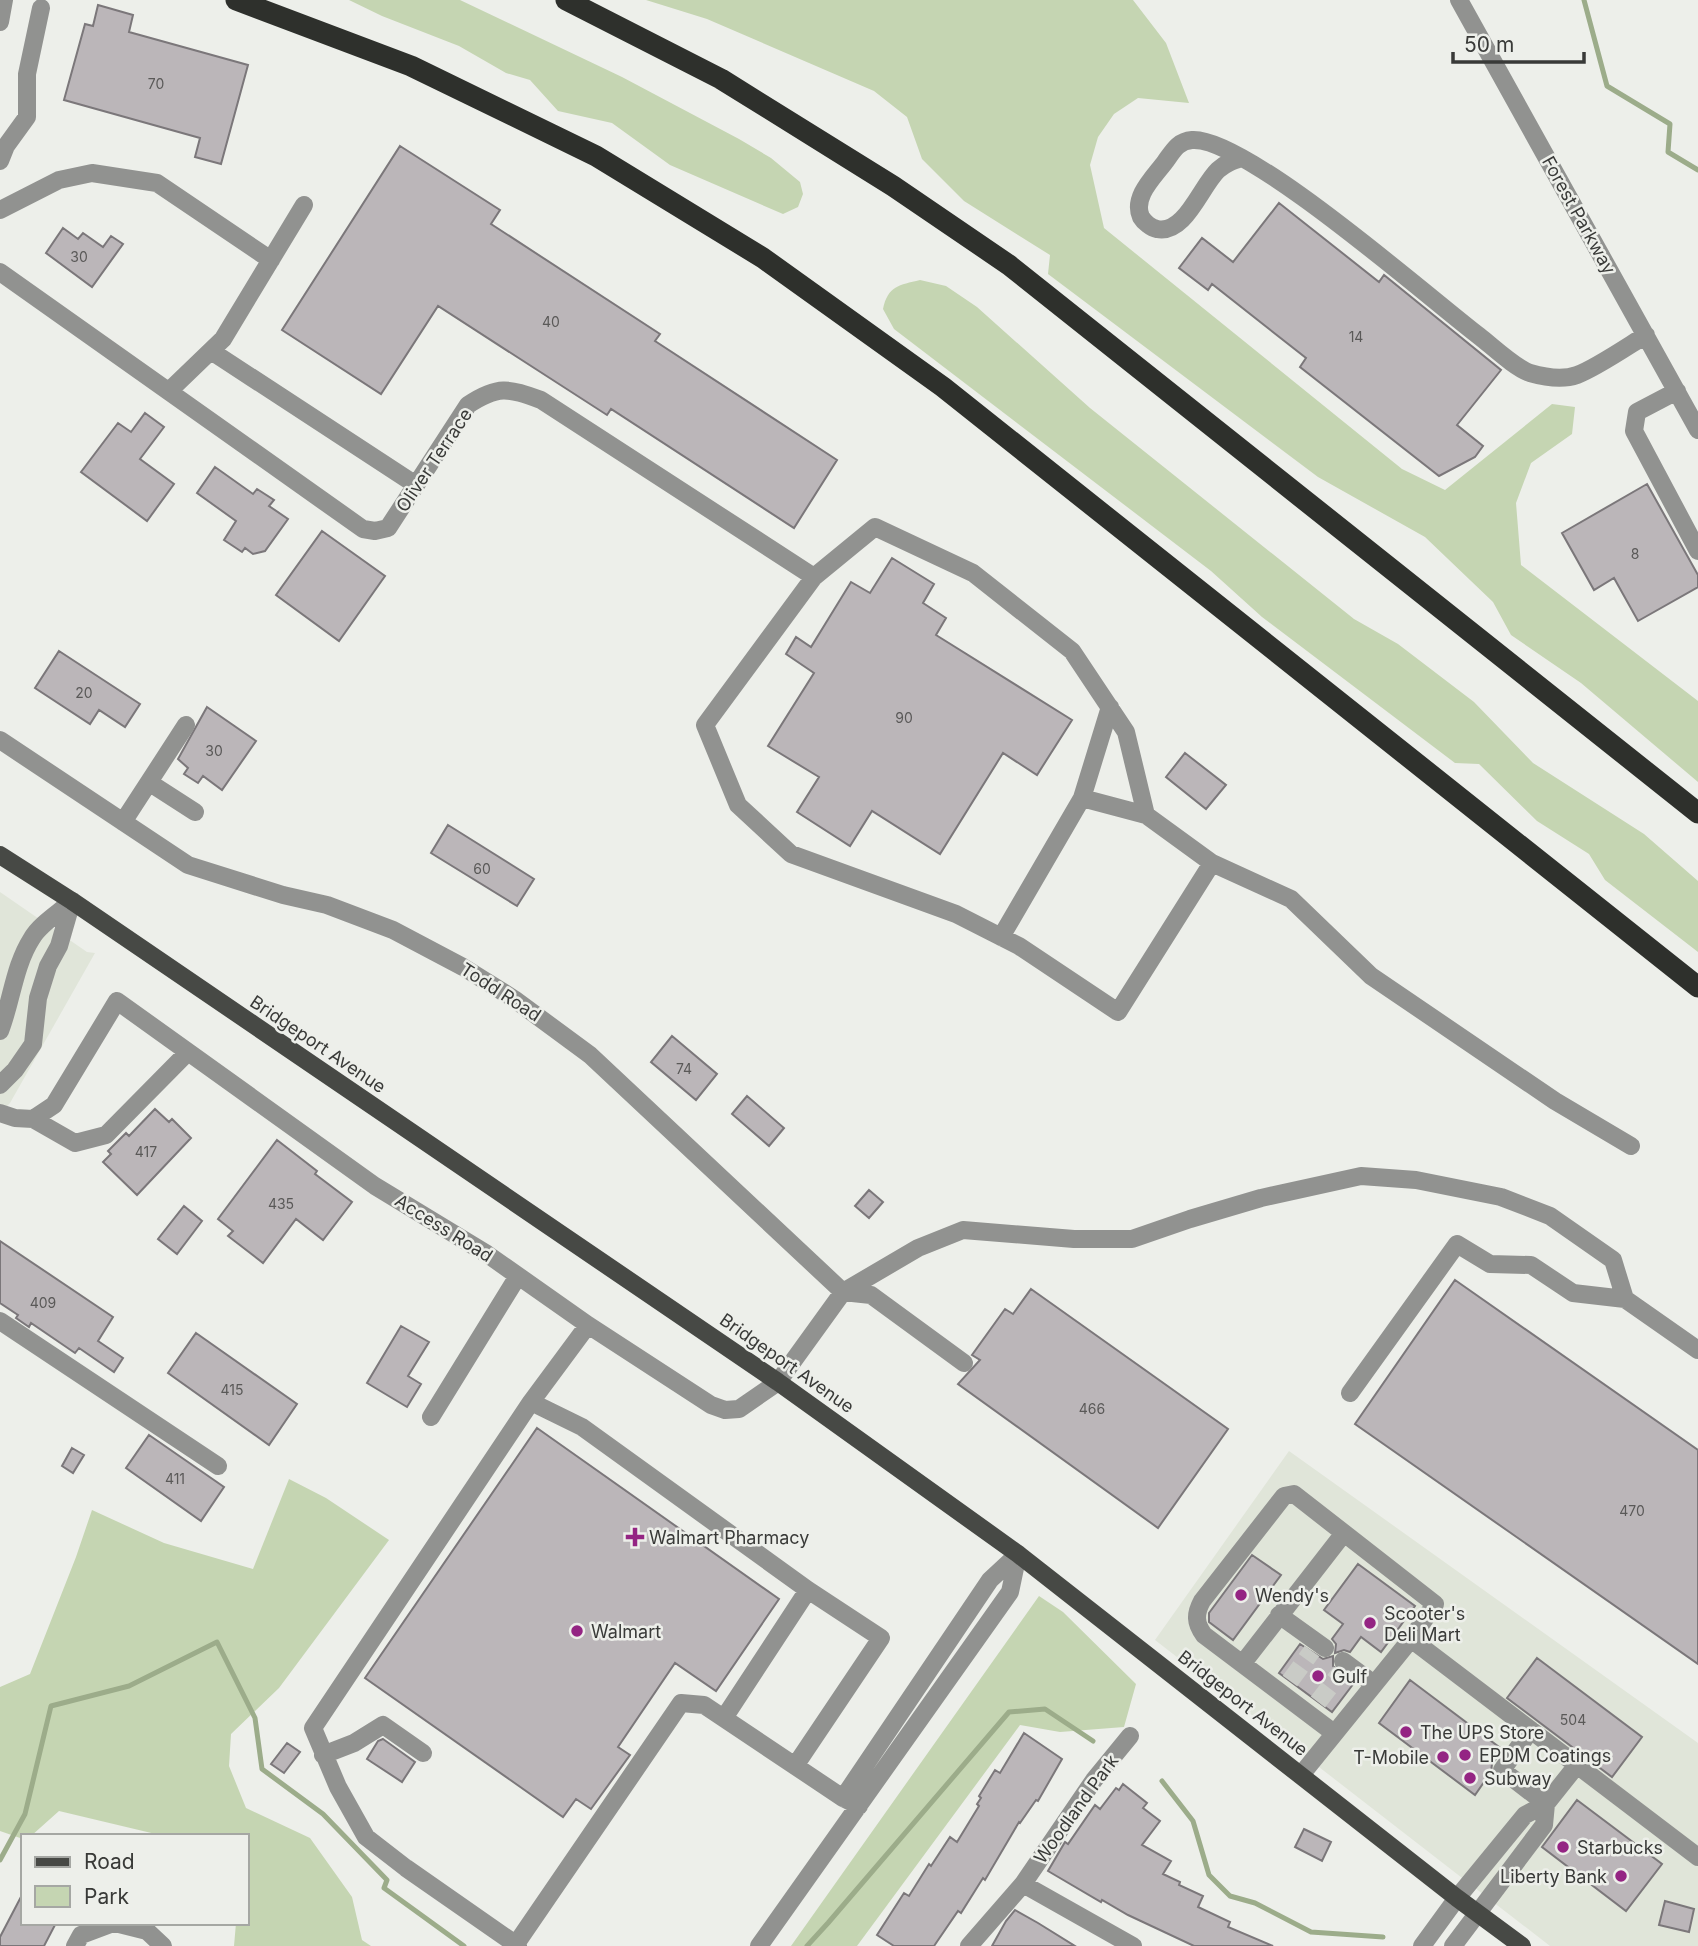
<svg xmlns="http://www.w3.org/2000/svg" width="1698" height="1946" font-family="Inter,sans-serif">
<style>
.built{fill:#e0e5d9}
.green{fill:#c5d5b2}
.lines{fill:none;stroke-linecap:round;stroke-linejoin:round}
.stream{stroke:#9cac8a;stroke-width:5}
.building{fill:#bbb6b9;stroke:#7b777a;stroke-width:2}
.minor-tunnel{stroke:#c9cbc6;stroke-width:18;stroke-dasharray:18 9;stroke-linecap:butt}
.minor{stroke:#919290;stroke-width:18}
.major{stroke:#474945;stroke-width:18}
.highway{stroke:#2e302c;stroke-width:21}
.poi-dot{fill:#942483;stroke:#edefea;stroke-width:2.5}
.labels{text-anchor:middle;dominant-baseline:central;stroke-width:5;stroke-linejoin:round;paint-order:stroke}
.number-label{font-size:14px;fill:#5a5958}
.street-label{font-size:18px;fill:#393a38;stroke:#edefea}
.poi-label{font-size:18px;fill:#393a38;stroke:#edefea;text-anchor:start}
</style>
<rect width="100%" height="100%" fill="#edefea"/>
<path class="built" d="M0,892L87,952L95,953L10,1103L0,1114Z
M1289,1451L1698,1743V1946H1550L1155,1640Z"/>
<path class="green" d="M349,0H460L622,77L739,139L771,158L800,182L803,194L798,207L783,214L670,165L612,123L558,111L530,80L506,73L459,46L382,16Z
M646,0H1133L1166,43L1189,103L1138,98L1114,114L1098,137L1090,165L1104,228L1402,469L1445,490L1552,404L1575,407L1572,434L1531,463L1516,503L1521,565L1698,701V782L1581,683L1511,635L1493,602L1425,537L1318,477L1048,274L1050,255L964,201L922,159L907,117L874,91L707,19Z
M920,280L946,286L977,307L1090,408L1354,619L1398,644L1474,702L1533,763L1644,834L1698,881V952L1605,880L1589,854L1537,821L1479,764L1455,763L1262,617L1211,571L894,329L883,309C888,286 899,285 920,280Z
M289,1479L326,1498L389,1540L279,1688L231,1734L229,1766L246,1808L310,1838L352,1897L362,1940L371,1946H234L236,1923H247V1836H164L59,1811L31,1836H23V1839L0,1831V1687L30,1674L76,1557L92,1510L164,1543L253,1569Z
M1039,1596L1063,1612L1136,1684L1124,1727L1060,1732L1020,1725L857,1946H791Z"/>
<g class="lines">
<path class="stream" d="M1584,0L1607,86L1670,124L1668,152L1698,170
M1162,1781L1193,1821L1209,1875L1230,1896L1255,1903L1311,1932L1383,1937
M0,1860L25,1814L51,1706L129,1686L217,1642L255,1718L262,1769L323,1814L387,1880L384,1888L464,1946
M807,1946L828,1923L1009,1712L1045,1709L1093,1741"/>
</g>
<path class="building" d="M98,5L133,15L129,32L248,65L221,164L195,157L200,138L64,100L85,24L93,26Z
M400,146L500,210L491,224L660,334L655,341L837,460L794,528L611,409L607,415L438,306L381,394L282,330Z
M1279,203L1379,282L1384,275L1501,370L1457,425L1483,446L1475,457L1439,476L1300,367L1306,358L1212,284L1208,290L1179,268L1202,238L1233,262Z
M63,228L78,239L83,233L103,247L111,236L123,244L92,287L46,253Z
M145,413L164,427L140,459L174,484L147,521L81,472L118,423L131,432Z
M215,467L253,494L257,489L274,500L269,506L288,519L265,551L253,554L245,548L242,552L224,540L236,521L197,493Z
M1647,484L1698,575V587L1638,621L1614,578L1594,590L1562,533Z
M322,531L385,576L339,641L276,595Z
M892,558L934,584L923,603L946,618L936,635L1072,720L1037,775L1003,753L940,854L872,811L850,846L797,812L819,777L768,746L814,673L786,654L796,637L811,647L851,582L870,593Z
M59,651L140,704L125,727L99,710L90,724L35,688Z
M207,707L256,741L222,790L203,776L198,783L184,774L188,768L178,759Z
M1185,753L1226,785L1206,809L1166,777Z
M448,825L534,879L517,906L431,853Z
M672,1036L717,1074L696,1100L651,1062Z
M747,1096L784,1128L769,1146L732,1114Z
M155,1109L169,1122L172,1119L191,1138L137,1195L103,1162L111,1154L108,1151L126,1133L129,1136Z
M277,1140L317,1171L315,1174L352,1202L323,1240L296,1219L263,1263L228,1236L233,1231L218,1219Z
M869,1190L883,1202L869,1218L855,1206Z
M184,1206L202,1221L177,1254L158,1239Z
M0,1241L113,1317L98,1341L123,1358L114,1372L79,1348L75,1353L31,1323L29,1327L16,1318L18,1315L0,1303Z
M1455,1280L1698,1450V1664L1355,1424Z
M1031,1289L1228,1429L1158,1528L958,1384L980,1360L972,1355L1005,1309L1013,1314Z
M401,1326L429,1342L408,1376L421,1384L407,1407L367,1383Z
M196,1333L297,1404L269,1445L168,1373Z
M537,1428L779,1599L716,1691L675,1663L618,1747L630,1755L591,1809L576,1799L563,1817L365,1678Z
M149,1435L224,1487L201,1521L126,1468Z
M72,1448L84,1455L73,1473L62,1466Z
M1252,1555L1281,1575L1233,1640L1209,1622V1613Z
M1358,1564L1415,1606L1381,1652L1361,1637L1350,1652L1344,1650L1335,1653L1336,1644L1332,1639L1343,1624L1324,1610Z
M1300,1644L1323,1659L1333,1656V1666L1354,1683L1332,1712L1279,1673Z
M1537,1658L1642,1737L1612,1777L1507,1698Z
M1410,1680L1503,1750L1492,1764L1491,1772L1475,1795L1379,1723Z
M1024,1733L1062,1759L1038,1801L1036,1800L1020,1823L1019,1822L985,1880L983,1878L961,1913L958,1911L934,1946H894L877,1935L904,1893L909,1896L929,1864L931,1866L950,1837L957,1842L979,1806L977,1804L981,1798L979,1796L995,1770L1000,1773Z
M383,1739L415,1762L402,1782L367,1759L378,1741Z
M287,1743L300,1752L284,1773L271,1764Z
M1123,1784L1147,1803L1143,1808L1160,1821L1142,1845L1171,1861L1163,1874L1180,1882L1179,1885L1203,1896L1198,1907L1230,1922L1228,1927L1273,1946H1194L1128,1915L1102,1900L1101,1902L1048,1871L1065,1842L1068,1844L1095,1805L1100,1809L1116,1788L1119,1790Z
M1577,1800L1662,1864L1626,1911L1542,1847Z
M1304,1829L1331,1842L1322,1861L1295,1847Z
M23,1893V1923H56L44,1946H0V1937Z
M1665,1901L1694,1909L1689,1932L1659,1925Z
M1015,1910L1038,1923L1075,1946H992L1006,1921Z"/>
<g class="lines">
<path class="minor-tunnel" d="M1290,1681L1312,1651
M1318,1702L1341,1672"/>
<path class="minor" d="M1459,0L1698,430
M0,22L4,0
M1242,158C1232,161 1226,163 1218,170C1201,186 1185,235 1157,229C1151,228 1144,222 1141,217C1132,197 1154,177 1165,162C1173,151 1178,141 1192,140C1245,136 1429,298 1479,336C1492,346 1515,368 1530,373C1544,377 1563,380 1577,375C1596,368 1628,346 1646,335
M0,161L6,146L27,117V74L41,8
M0,210L59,180L92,173L157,183L271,260
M0,272L363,529L375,531L388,528L468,405C498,385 508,388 541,400L814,577
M211,351L416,485
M169,391L223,339L304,205
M1677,391L1637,412L1634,431L1698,551
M0,740L188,865L283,895L327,905L393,930L463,967L514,999L590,1055L843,1292L778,1382L739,1409L725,1410L711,1405L588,1325L487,1254L375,1186L117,1001L54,1105L33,1119L15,1118L0,1113
M150,783L195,812
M1082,798L1110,707
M123,822L186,725
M1212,863L1118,1012L1019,946L956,914L791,854L738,805L705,725L814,577L875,527L973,573L1072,651L1126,732L1146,815L1212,863L1291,899L1371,976L1555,1101L1631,1146
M1001,937L1082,798L1146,815
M0,1031C12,1000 14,966 32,938C40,924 60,912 72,901
M0,1085L15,1070L33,1044L38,998L48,966L59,946L72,901
M33,1119L75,1143L106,1135L188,1052
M843,1292L918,1248L963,1230L1074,1239H1132L1190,1219L1261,1198L1361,1176L1416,1180L1501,1197L1550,1216L1613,1260L1625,1299L1698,1350
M843,1292L871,1295L964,1363
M0,1321L218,1466
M1350,1393L1457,1244L1490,1264L1531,1265L1573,1293L1625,1299
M531,1402L582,1427L808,1590L881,1638L795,1766
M431,1417L518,1276
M1279,1615L1325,1648
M1411,1639L1698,1857
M1343,1661L1374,1684
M1243,1663L1344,1533
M724,1718L808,1590
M1531,1730L1502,1770L1546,1804
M323,1755L354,1743L383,1725L423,1753
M1301,1775L1411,1639L1435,1604L1294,1494L1284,1496L1202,1601C1195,1614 1195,1623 1204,1635L1334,1733
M843,1798L990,1580L1018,1554
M1023,1884L1133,1946
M115,1923L147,1931L163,1946
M516,1944L681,1703L704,1705L843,1798L859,1806
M75,1946L81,1935L113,1923
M518,1946L406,1868L366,1837L338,1787L313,1728L531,1402L588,1325
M759,1946L1010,1592L1018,1554
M969,1946L1023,1884L1094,1780L1130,1736
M1422,1946L1457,1898L1525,1815L1546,1804L1577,1765
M1453,1946L1544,1825L1546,1804"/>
<path class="major" d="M0,855L72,901L778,1382L1018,1554L1457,1898L1522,1946"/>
<path class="highway" d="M236,0L411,66L596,156L763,258L943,387L1698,987
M566,0L721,79L893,186L1009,265L1698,813"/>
</g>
<g class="poi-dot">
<path d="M631.5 1526.5h7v7h7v7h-7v7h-7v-7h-7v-7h7z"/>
<circle cx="1241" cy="1595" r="7"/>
<circle cx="1370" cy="1623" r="7"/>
<circle cx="577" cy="1631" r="7"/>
<circle cx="1318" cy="1676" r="7"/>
<circle cx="1406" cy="1732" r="7"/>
<circle cx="1465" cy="1755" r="7"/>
<circle cx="1443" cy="1757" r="7"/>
<circle cx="1470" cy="1778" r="7"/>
<circle cx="1563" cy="1847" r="7"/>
<circle cx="1621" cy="1876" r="7"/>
</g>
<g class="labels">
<g class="number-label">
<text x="156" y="83">70</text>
<text x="79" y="256">30</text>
<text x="551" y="321">40</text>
<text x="1356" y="336">14</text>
<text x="1635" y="553">8</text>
<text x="84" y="692">20</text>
<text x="904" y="717">90</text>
<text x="214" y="750">30</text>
<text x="482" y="868">60</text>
<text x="684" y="1068">74</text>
<text x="146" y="1151">417</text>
<text x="281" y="1203">435</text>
<text x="43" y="1302">409</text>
<text x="232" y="1389">415</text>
<text x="1092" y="1408">466</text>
<text x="175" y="1478">411</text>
<text x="1632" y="1510">470</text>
<text x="1573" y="1719">504</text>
</g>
<g class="street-label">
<text transform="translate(1579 215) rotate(61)">Forest Parkway</text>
<text transform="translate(434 460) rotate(-56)">Oliver Terrace</text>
<text transform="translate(501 992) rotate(33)">Todd Road</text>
<text transform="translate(318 1044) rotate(34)">Bridgeport Avenue</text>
<text transform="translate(444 1228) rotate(32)">Access Road</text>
<text transform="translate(787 1363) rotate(35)">Bridgeport Avenue</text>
<text transform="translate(1243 1703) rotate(38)">Bridgeport Avenue</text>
<text transform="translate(1076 1809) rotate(-54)">Woodland Park</text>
</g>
<g class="poi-label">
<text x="649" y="1537">Walmart Pharmacy</text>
<text x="1255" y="1595">Wendy's</text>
<text x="1384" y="1613">Scooter's<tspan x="1384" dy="21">Deli Mart</tspan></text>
<text x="591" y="1631">Walmart</text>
<text x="1332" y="1676">Gulf</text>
<text x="1420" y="1732">The UPS Store</text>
<text x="1479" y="1755">EPDM Coatings</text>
<text x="1429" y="1757" text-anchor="end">T-Mobile</text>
<text x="1484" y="1778">Subway</text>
<text x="1577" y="1847">Starbucks</text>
<text x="1607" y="1876" text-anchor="end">Liberty Bank</text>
</g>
</g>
<rect x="21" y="1834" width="228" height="91" fill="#edefea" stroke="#a5a7a3" stroke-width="2"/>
<rect x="35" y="1857" width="35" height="10" fill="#474945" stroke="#a5a7a3" stroke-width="2"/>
<text x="84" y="1869" font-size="21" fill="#393a38">Road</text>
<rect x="35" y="1886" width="35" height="21" fill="#c5d5b2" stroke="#a5a7a3" stroke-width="2"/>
<text x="84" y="1904" font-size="21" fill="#393a38">Park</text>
<path d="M1453 52v10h131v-10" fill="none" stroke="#393a38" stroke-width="3.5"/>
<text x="1464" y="52" font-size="21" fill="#393a38" stroke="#edefea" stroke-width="5" paint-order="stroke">50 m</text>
</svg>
